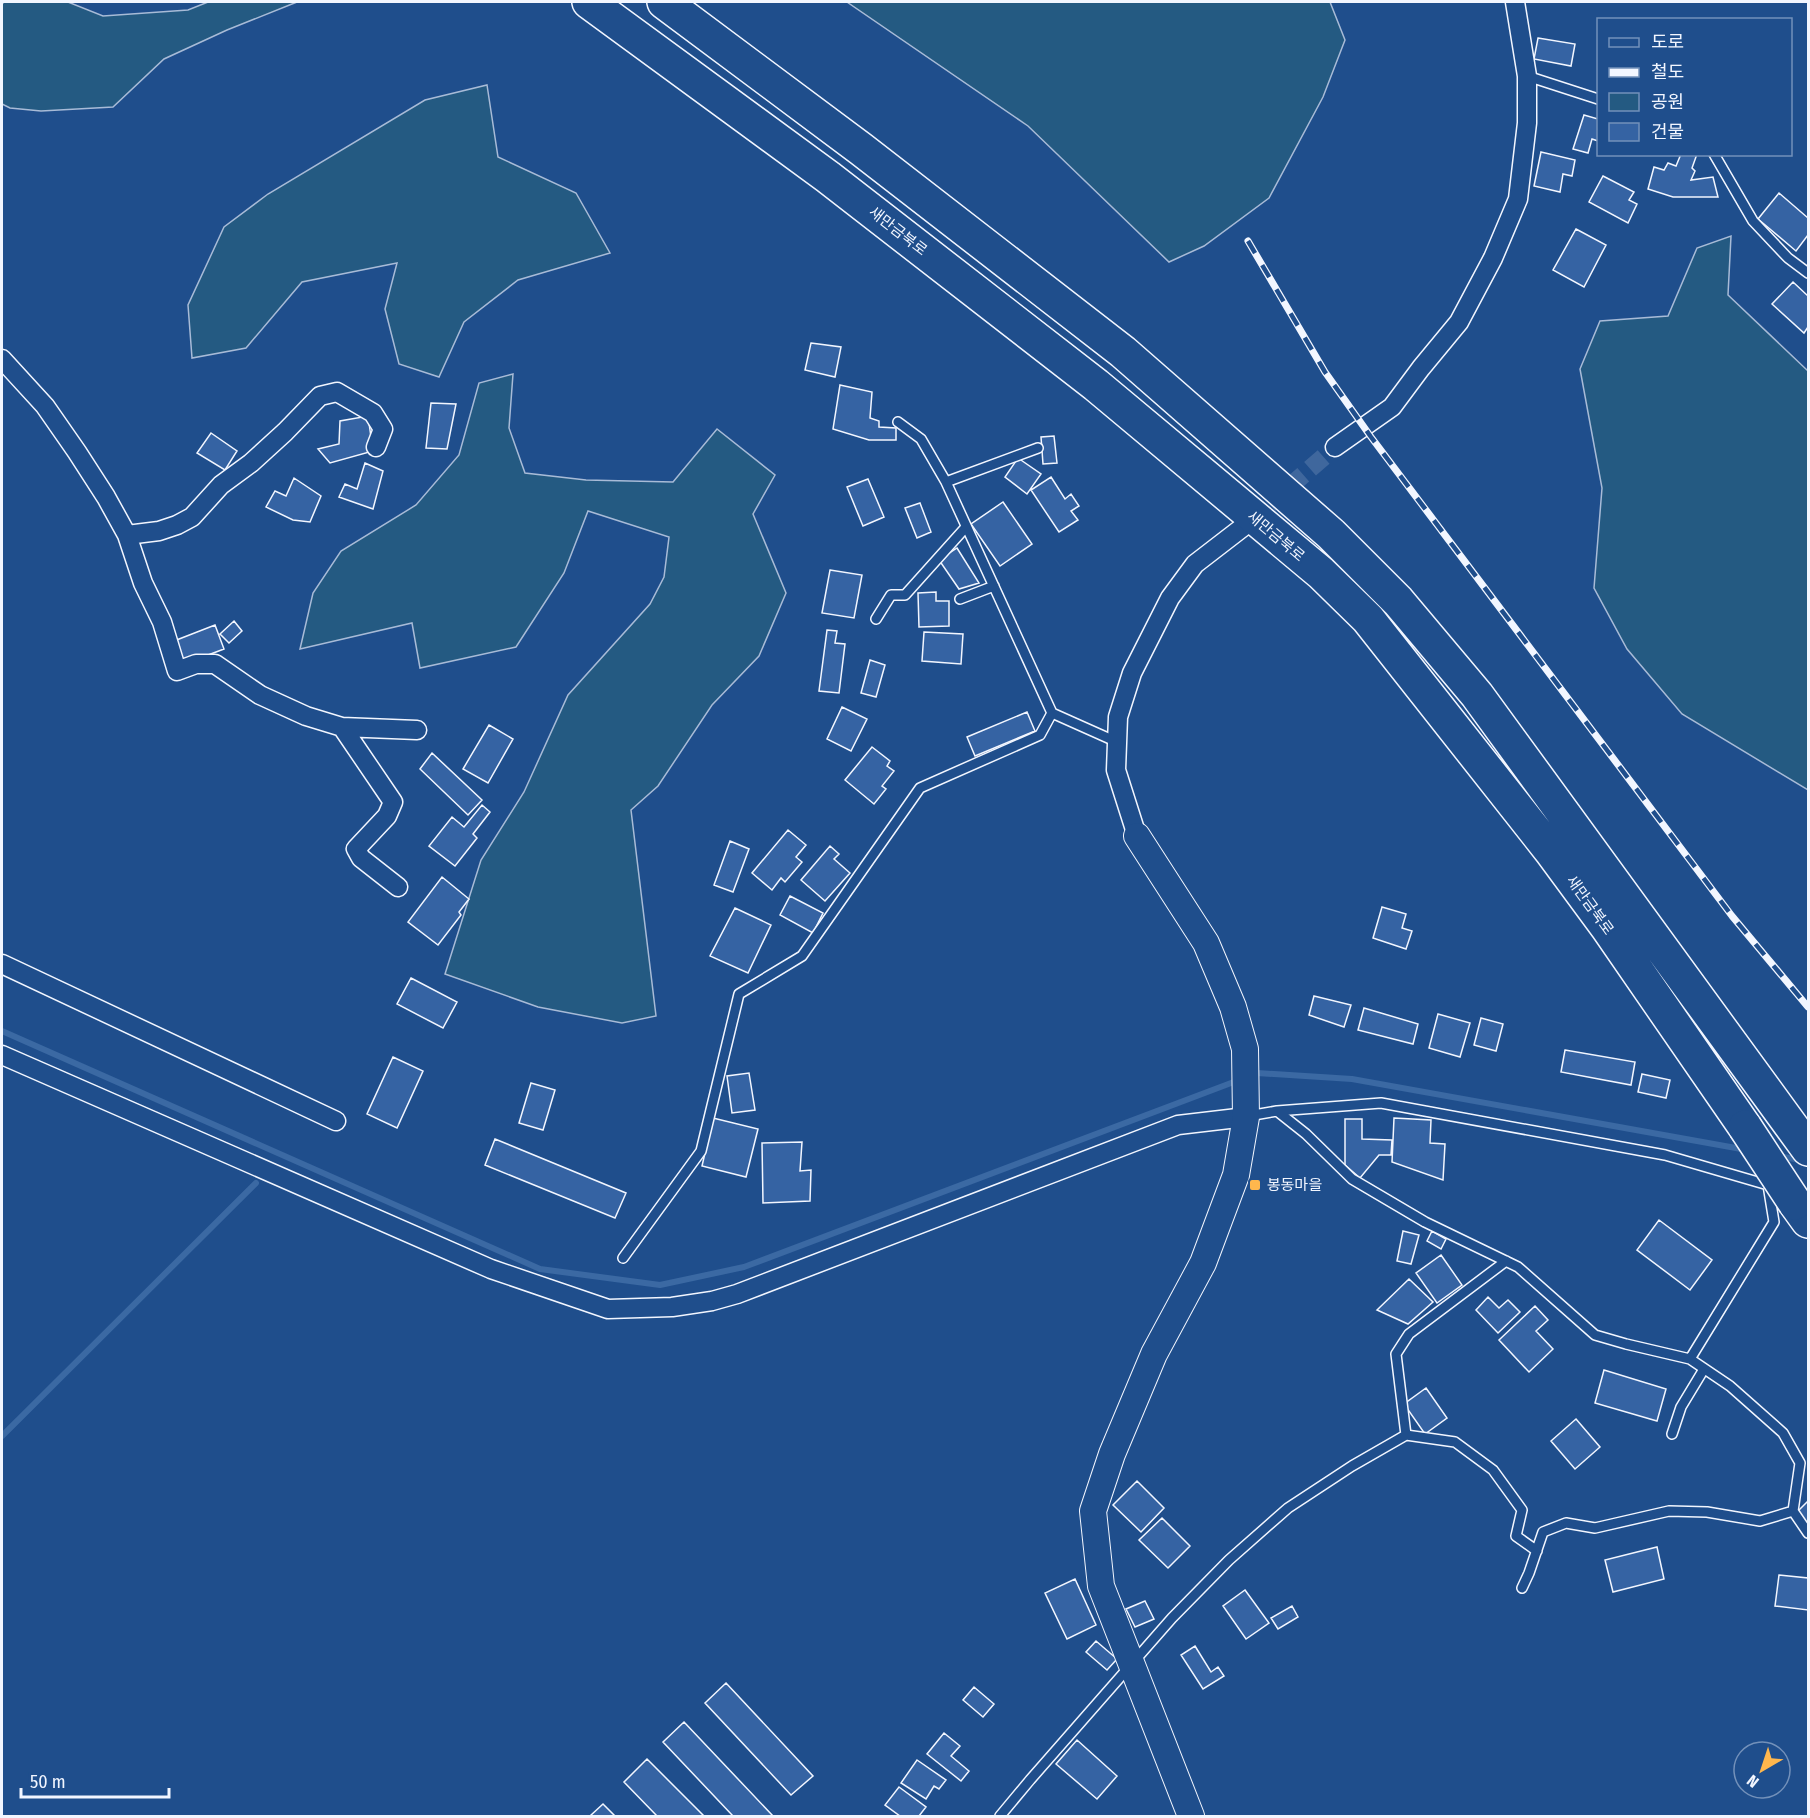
<svg xmlns="http://www.w3.org/2000/svg" width="1810" height="1818" font-family="'Fira Sans Condensed','Noto Sans KR',sans-serif">
<style>
.green{fill:#245a82;stroke:#a8bbd7;stroke-width:1.5}
.lines{fill:none;stroke-linecap:round;stroke-linejoin:round}
.stream{stroke:#3b69a3;stroke-width:6}
.building{fill:#3563a3;stroke:#f2f6ff;stroke-width:1.5}
.street-tunnel{stroke:#3f679d;stroke-width:18;stroke-dasharray:18 9;stroke-linecap:butt}
.lane-casing{stroke:#f2f6ff;stroke-width:12}
.street-casing{stroke:#f2f6ff;stroke-width:21}
.secondary-casing{stroke:#f2f6ff;stroke-width:28}
.highway-casing{stroke:#f2f6ff;stroke-width:36}
.lane{stroke:#1f4e8c;stroke-width:9}
.street{stroke:#1f4e8c;stroke-width:18}
.secondary{stroke:#1f4e8c;stroke-width:26}
.highway{stroke:#1f4e8c;stroke-width:33}
.rail-casing{stroke:#f2f6ff;stroke-width:7}
.rail{stroke:#1f4e8c;stroke-width:4.5;stroke-dasharray:14;stroke-linecap:butt}
.highway-bridge-casing{stroke:#f2f6ff;stroke-width:36;stroke-linecap:butt}
.highway-bridge{stroke:#1f4e8c;stroke-width:33}
.poi-dot{fill:#ffb74d;stroke:#1f4e8c;stroke-width:2}
.labels{text-anchor:middle;dominant-baseline:central;stroke-width:4.5;stroke-linejoin:round;paint-order:stroke}
.street-label{font-size:15px;fill:#f2f6ff;stroke:#1f4e8c}
.poi-label{font-size:15px;fill:#f2f6ff;stroke:#1f4e8c;text-anchor:start}
</style>
<rect width="100%" height="100%" fill="#1f4e8c"/>
<path class="green" d="M4,2H68L103,16L188,10L208,2H297L227,30L164,59L113,107L41,111L10,108L2,104V4Z
M847,2H1330L1345,40L1323,97L1269,198L1204,246L1169,262L1028,126Z
M487,85L498,157L576,193L610,253L518,280L464,322L439,377L399,364L385,309L397,263L302,282L246,348L192,358L188,305L224,227L268,194L425,100Z
M1731,236L1728,295L1808,371V790L1682,714L1627,649L1594,588L1602,488L1580,369L1600,321L1668,316L1697,248Z
M513,374L509,428L525,473L586,480L673,482L717,429L775,475L753,514L786,593L759,656L712,705L658,786L631,810L656,1016L622,1023L538,1007L445,974L481,860L524,792L568,695L650,604L664,577L669,537L588,511L564,573L516,647L420,668L412,623L300,649L313,593L341,551L416,505L459,455L479,383Z"/>
<g class="lines">
<path class="stream" d="M2,1031L540,1269L660,1285L744,1267L1239,1080
M1251,1075L1257,1073L1352,1079L1747,1150
M1778,1156L1800,1160
M2,1436L256,1183"/>
</g>
<path class="building" d="M1538,38L1575,44L1571,66L1534,59Z
M1584,115L1598,119V141L1592,139L1588,153L1573,149Z
M1541,152L1575,160L1572,176L1563,174L1560,192L1534,186Z
M1681,154H1697L1692,168L1695,171L1691,180L1713,177L1718,197H1673L1648,189L1654,167L1664,170L1668,163L1676,166Z
M1603,176L1634,192L1629,200L1637,204L1628,223L1589,202Z
M1779,193L1808,218V235L1796,251L1758,219Z
M1576,229L1606,245L1584,287L1553,270Z
M1793,282L1808,296V327L1804,333L1772,304Z
M811,343L841,347L835,377L805,370Z
M840,385L872,392L870,418L879,421V427L896,428V440H869L833,429Z
M431,403L456,404L447,449L426,448Z
M368,416L373,451L330,463L318,449L339,444L340,421Z
M211,433L237,451L225,470L197,453Z
M1054,436L1057,463L1043,464L1041,437Z
M1018,458L1041,474L1027,494L1005,477Z
M365,463L383,471L373,509L339,497L345,484L357,489Z
M1051,477L1065,499L1071,494L1079,506L1071,511L1078,520L1059,532L1031,490Z
M294,478L321,496L310,522L293,520L266,507L275,491L286,496Z
M868,479L884,517L863,526L847,487Z
M1003,502L1032,544L1000,566L971,524Z
M920,503L931,532L917,538L905,508Z
M957,548L979,583L959,589L939,560Z
M830,570L862,575L854,618L822,613Z
M936,592V601H949V626L919,627L918,593Z
M234,621L242,631L229,643L220,634Z
M215,625L224,649L184,664L174,641Z
M827,630L837,631L835,643L845,644L839,693L819,691Z
M924,632L963,634L961,664L922,661Z
M870,660L885,665L876,697L861,693Z
M842,707L867,719L851,751L827,739Z
M1027,712L1035,731L975,756L967,737Z
M489,725L513,739L488,783L463,769Z
M872,747L890,761L887,766L894,771L882,786L886,789L874,804L845,780Z
M432,753L482,800L468,815L420,769Z
M482,805L490,812L473,834L477,838L455,866L429,846L452,817L464,827Z
M788,830L806,845L796,857L802,862L785,882L781,878L772,890L752,873Z
M730,841L749,849L733,892L714,885Z
M830,846L839,854L834,859L850,873L825,901L801,880Z
M442,877L469,899L459,912L461,915L438,945L408,922Z
M790,896L823,913L813,933L780,915Z
M1382,907L1406,914L1402,928L1412,931L1406,949L1373,938Z
M735,908L771,925L748,973L710,956Z
M411,978L457,1002L443,1028L397,1004Z
M1314,996L1351,1005L1344,1027L1309,1015Z
M1364,1008L1418,1024L1413,1044L1358,1030Z
M1438,1014L1470,1023L1460,1057L1429,1048Z
M1481,1018L1503,1024L1496,1051L1474,1045Z
M1565,1050L1635,1062L1631,1085L1561,1072Z
M393,1057L423,1071L397,1128L367,1114Z
M749,1073L755,1110L732,1113L727,1076Z
M1642,1074L1670,1080L1666,1098L1638,1092Z
M531,1083L555,1090L543,1130L519,1123Z
M713,1118L758,1129L746,1177L702,1166Z
M1394,1118L1431,1120L1430,1143L1445,1144L1443,1180L1392,1162Z
M1345,1119H1362V1139L1392,1140L1391,1155H1379L1360,1178L1345,1165Z
M495,1139L626,1193L615,1218L485,1165Z
M802,1142L800,1171L811,1170L810,1201L763,1203L762,1143Z
M1659,1220L1712,1260L1690,1290L1637,1250Z
M1403,1231L1419,1235L1411,1264L1397,1261Z
M1432,1231L1446,1239L1441,1249L1427,1241Z
M1441,1255L1462,1285L1437,1303L1416,1273Z
M1409,1279L1433,1302L1408,1324L1377,1310Z
M1488,1297L1499,1308L1508,1300L1520,1312L1498,1333L1476,1310Z
M1535,1306L1548,1320L1536,1331L1553,1349L1529,1372L1499,1340Z
M1604,1370L1666,1389L1657,1421L1595,1403Z
M1426,1388L1447,1418L1425,1434L1404,1404Z
M1576,1419L1600,1447L1575,1469L1551,1441Z
M1137,1481L1164,1508L1141,1532L1113,1505Z
M1808,1501V1524L1797,1512Z
M1162,1518L1190,1546L1168,1568L1139,1540Z
M1657,1547L1664,1579L1613,1592L1605,1560Z
M1779,1575L1808,1578V1610L1775,1606Z
M1075,1579L1096,1625L1067,1639L1045,1593Z
M1245,1590L1269,1623L1246,1639L1223,1606Z
M1145,1601L1154,1619L1135,1627L1126,1609Z
M1292,1606L1298,1617L1278,1629L1271,1618Z
M1096,1641L1117,1659L1107,1670L1086,1652Z
M1195,1646L1211,1672L1218,1667L1224,1676L1203,1689L1181,1655Z
M726,1683L813,1776L791,1795L705,1703Z
M974,1687L994,1704L983,1717L963,1700Z
M684,1722L773,1816H733L663,1742Z
M944,1733L960,1746L951,1756L969,1771L961,1781L927,1754Z
M1077,1740L1117,1776L1097,1799L1056,1764Z
M647,1759L704,1816H657L624,1782Z
M917,1760L946,1780L939,1789L934,1786L926,1799L901,1783Z
M899,1787L926,1807L919,1816H900L885,1805Z
M603,1804L615,1816H590Z"/>
<g class="lines">
<path class="street-tunnel" d="M1249,522L1335,447"/>
<defs>
<path id="lane" d="M1527,76L1598,99
M1714,154L1753,221L1788,258L1808,273
M898,422L921,439L946,482L1052,713L1117,742
M946,482L1038,448
M960,599L994,586
M876,619L891,595H905L966,527
M1277,1111L1381,1103L1665,1155L1768,1185L1774,1222L1690,1359
M1248,1116L1277,1111L1306,1134L1352,1179L1425,1222L1518,1267L1595,1335L1626,1344L1690,1359L1730,1386L1783,1433L1800,1463L1793,1511L1808,1533
M623,1258L701,1151L739,994L802,956L920,788L1040,735L1052,713
M1506,1261L1409,1334L1396,1354L1406,1435L1455,1442L1493,1470L1522,1510L1516,1536L1537,1551
M1672,1434L1681,1407L1704,1369
M1522,1588L1529,1573L1543,1532L1566,1523L1595,1528L1669,1511L1707,1512L1760,1521L1793,1511
M1000,1816L1030,1780L1172,1618L1229,1560L1288,1508L1352,1466L1406,1435"/>
<path id="street" d="M2,359L45,406L77,452L106,497L127,535L143,583L162,622L177,671L196,664H215L260,695L306,716L342,727L417,730
M1335,447L1392,407L1421,368L1459,322L1493,258L1518,199L1527,123V76L1515,2
M127,535L159,531L177,525L192,517L221,485L251,463L285,432L320,396L337,392L373,413L383,429L376,447
M342,727L393,802L387,816L356,849L361,858L398,887
M1137,836L1116,770L1118,717L1132,673L1170,598L1195,564L1243,527
M2,964L336,1121
M2,1055L491,1269L608,1309L672,1307L712,1301L737,1294L1178,1125L1246,1117"/>
<path id="secondary" d="M1137,836L1206,943L1233,1007L1245,1049L1246,1117L1236,1175L1203,1263L1154,1354L1112,1454L1093,1511L1101,1586L1191,1816"/>
<path id="highway" d="M589,2L828,177L1096,385L1321,573L1368,619L1551,851L1607,927L1745,1127
M664,2L861,149L1123,352L1331,534L1398,601L1477,695L1808,1149
M1795,1203L1808,1221"/>
</defs>
<use href="#lane" class="lane-casing"/>
<use href="#street" class="street-casing"/>
<use href="#secondary" class="secondary-casing"/>
<use href="#highway" class="highway-casing"/>
<use href="#lane" class="lane"/>
<use href="#street" class="street"/>
<use href="#secondary" class="secondary"/>
<use href="#highway" class="highway"/>
<defs>
<path id="rail" d="M1248,241L1325,372L1371,437L1732,916L1808,1007"/>
</defs>
<use href="#rail" class="rail-casing"/>
<use href="#rail" class="rail"/>
<defs>
<path id="highway-bridge" d="M1745,1127L1795,1203"/>
</defs>
<use href="#highway-bridge" class="highway-bridge-casing"/>
<use href="#highway-bridge" class="highway-bridge"/>
</g>
<rect class="poi-dot" x="1249" y="1179" width="12" height="12" rx="3"/>
<g class="labels">
<g class="street-label">
<text transform="translate(898 231) rotate(38)">새만금북로</text>
<text transform="translate(1276 536) rotate(40)">새만금북로</text>
<text transform="translate(1590 905) rotate(54)">새만금북로</text>
</g>
<g class="poi-label">
<text x="1267" y="1185">봉동마을</text>
</g>
</g>
<rect width="1810" height="1818" fill="none" stroke="#f2f6ff" stroke-width="6"/>
<rect x="1597" y="18" width="195" height="138" fill="#1f4e8c" stroke="#7391ba" stroke-width="1.5"/>
<rect x="1609" y="38" width="30" height="9" fill="#1f4e8c" stroke="#7391ba" stroke-width="1.5"/>
<text x="1651" y="48" font-size="18" fill="#f2f6ff">도로</text>
<rect x="1609" y="68" width="30" height="9" fill="#f2f6ff" stroke="#7391ba" stroke-width="1.5"/>
<text x="1651" y="78" font-size="18" fill="#f2f6ff">철도</text>
<rect x="1609" y="93" width="30" height="18" fill="#245a82" stroke="#7391ba" stroke-width="1.5"/>
<text x="1651" y="108" font-size="18" fill="#f2f6ff">공원</text>
<rect x="1609" y="123" width="30" height="18" fill="#3563a3" stroke="#7391ba" stroke-width="1.5"/>
<text x="1651" y="138" font-size="18" fill="#f2f6ff">건물</text>
<g transform="translate(1762 1770) rotate(219)"><circle r="28" fill="#1f4e8c" stroke="#7391ba" stroke-width="1.5"/>
<path d="M0-4.5L10 22L0 15L-10 22Z" fill="#ffb74d"/>
<text y="-9" font-size="16" font-weight="bold" text-anchor="middle" fill="#f2f6ff">N</text>
</g>
<path d="M21 1788v9h148v-9" fill="none" stroke="#f2f6ff" stroke-width="3"/>
<text x="30" y="1788" font-size="18" fill="#f2f6ff" stroke="#1f4e8c" stroke-width="4.5" paint-order="stroke">50 m</text>
</svg>
